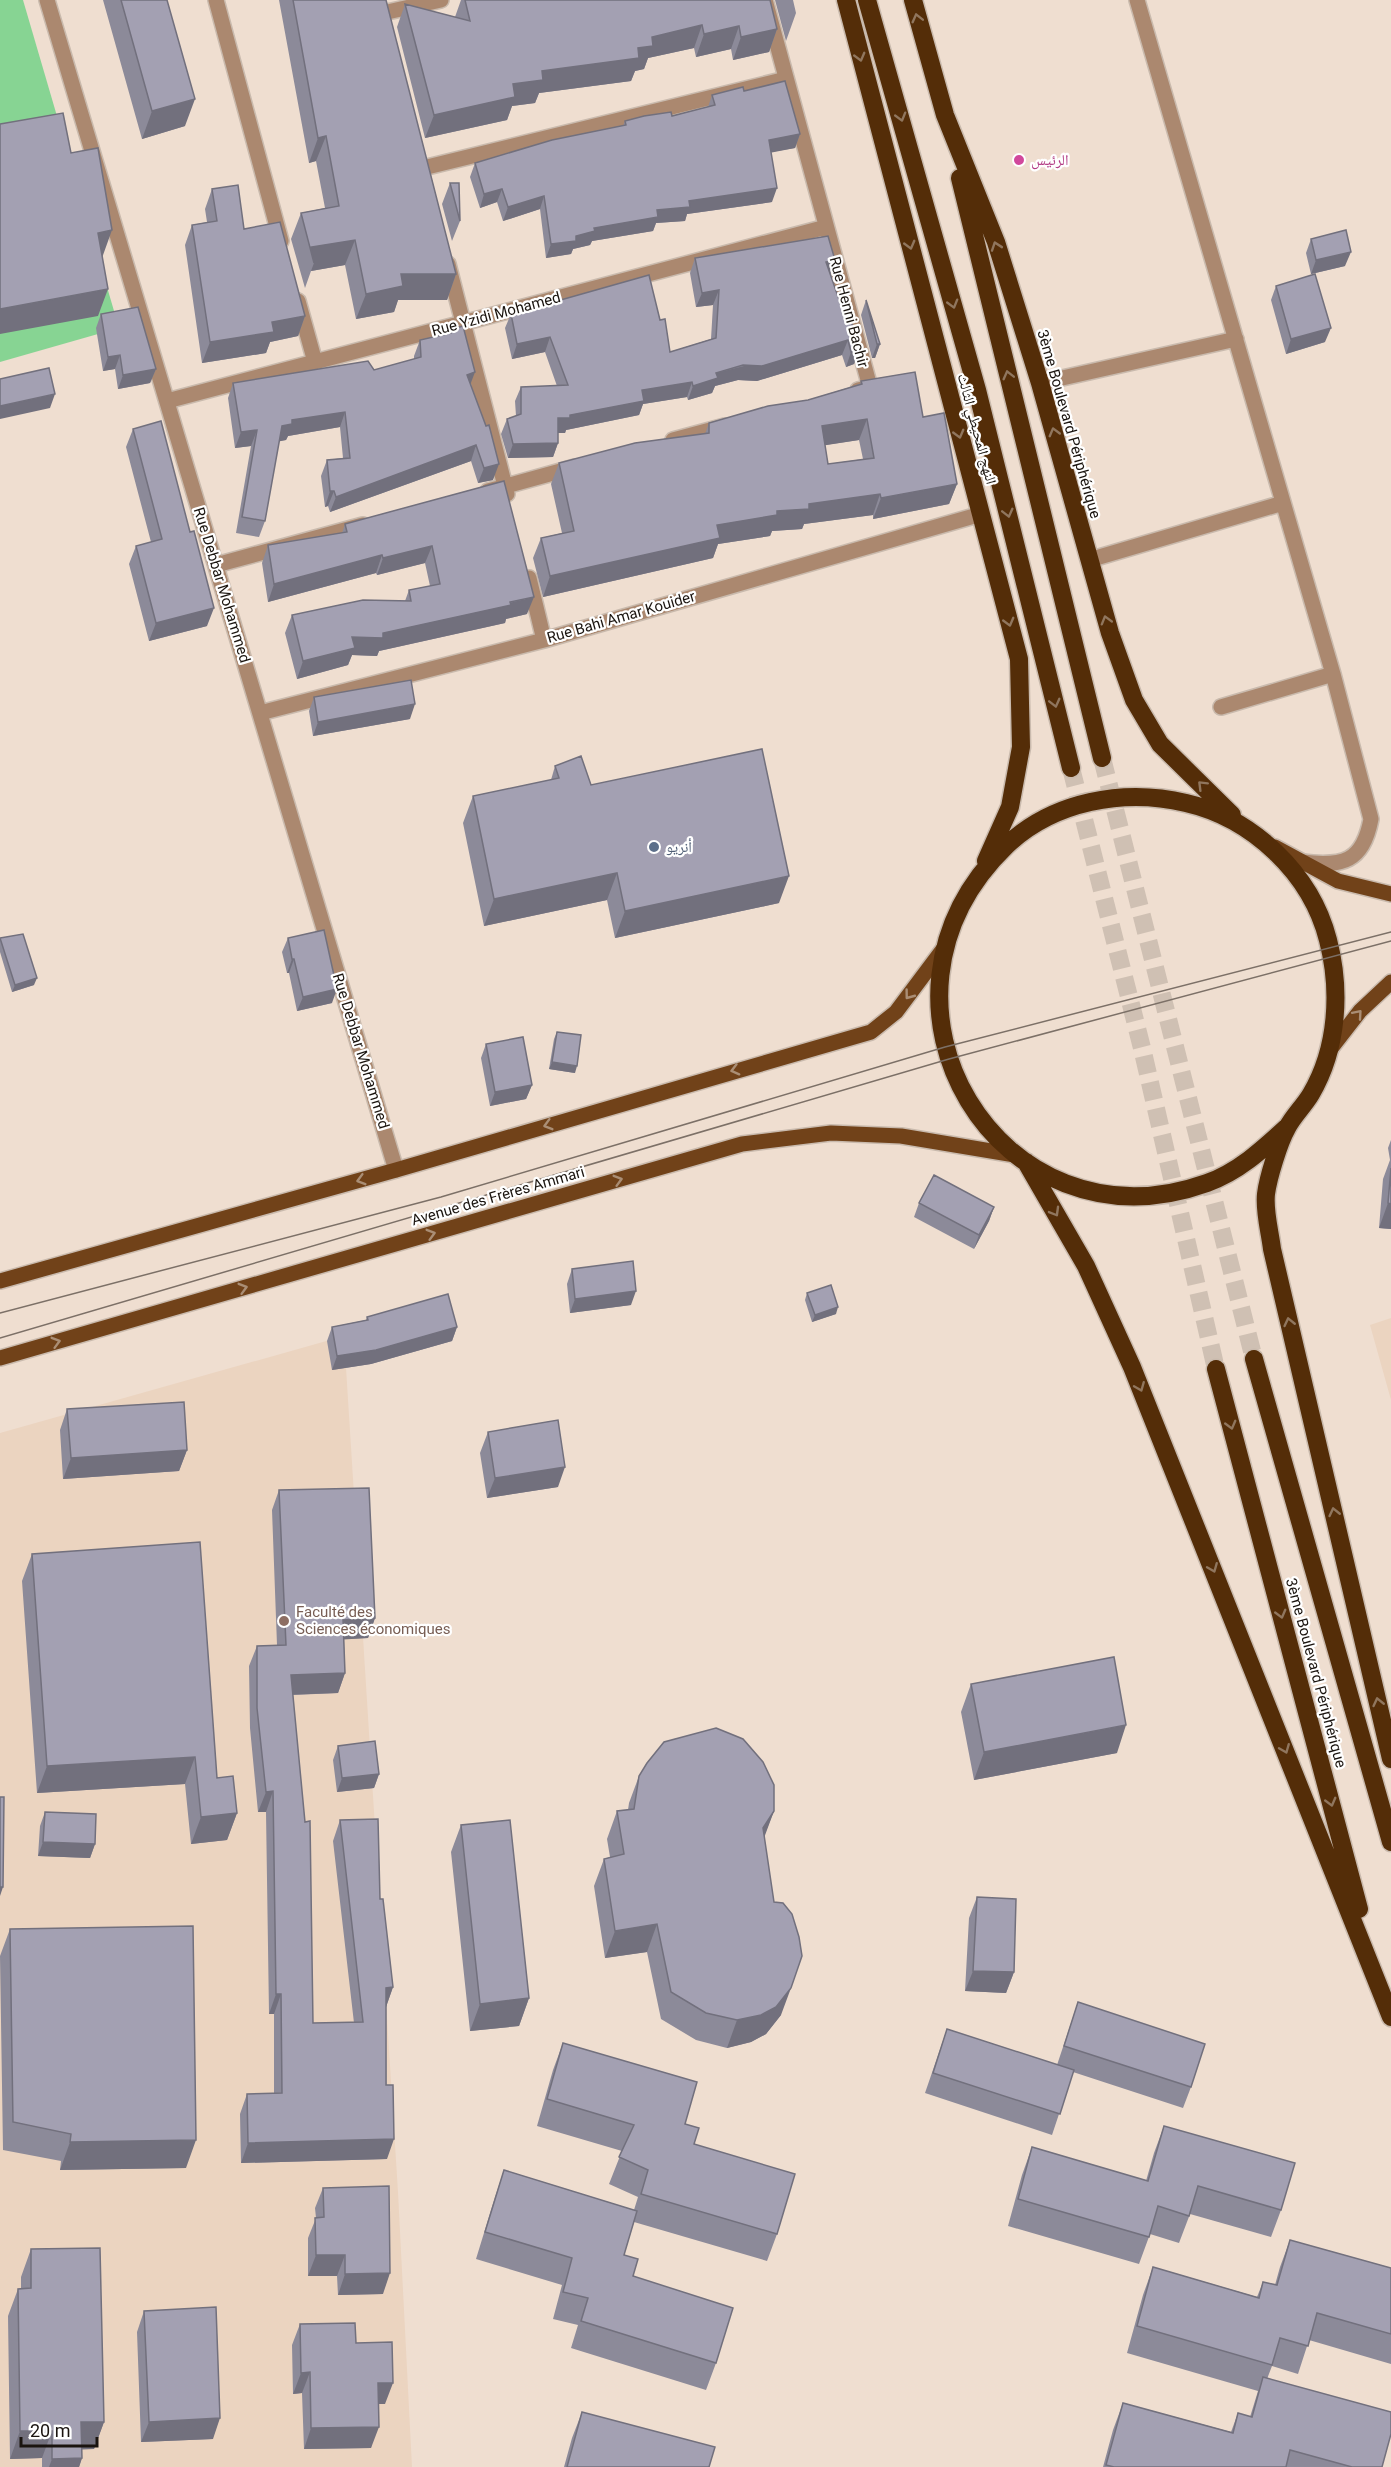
<svg xmlns="http://www.w3.org/2000/svg" width="1391" height="2467" font-family="Roboto,'Noto Naskh Arabic',sans-serif">
<style>
.built{fill:#ebd4c0}
.green{fill:#87d493}
.lines{fill:none;stroke-linecap:round;stroke-linejoin:round}
.highway-tunnel{stroke:#cfc0b3;stroke-width:18;stroke-dasharray:18 9;stroke-linecap:butt}
.street-casing{stroke:#c9baad;stroke-width:18}
.primary-casing{stroke:#c9baad;stroke-width:18}
.highway-casing{stroke:#c9baad;stroke-width:21}
.street{stroke:#ab886f;stroke-width:15}
.primary{stroke:#714219;stroke-width:15}
.highway{stroke:#542d08;stroke-width:18}
.tram{stroke:#7c7067;stroke-width:1.5}
.wall{fill:#8c8a99;fill-rule:evenodd}
.shaded-wall{fill:#72707d}
.building{fill:#a3a0b2;stroke:#72707d;stroke-width:1.5;fill-rule:evenodd}
.oneway{stroke:#90765e}
.oneway2{stroke:#aa8e75}
.hotel-dot{fill:#d1479c;stroke:#fff;stroke-width:2}
.service-dot{fill:#5c6f8a;stroke:#fff;stroke-width:2}
.education-dot{fill:#8d6e63;stroke:#fff;stroke-width:2}
.labels{text-anchor:middle;dominant-baseline:central;stroke-width:4.5;stroke-linejoin:round;paint-order:stroke}
.hotel-label{font-size:15px;fill:#b23c85;stroke:#fff;text-anchor:start}
.street-label{font-size:15px;fill:#1a140f;stroke:#fff}
.service-label{font-size:15px;fill:#4e5e75;stroke:#fff;text-anchor:start}
.education-label{font-size:15px;fill:#785e54;stroke:#fff;text-anchor:start}
</style>
<rect width="100%" height="100%" fill="#efded0"/>
<path class="built" d="M1391,1318V1400L1370,1325Z
M344,1336L398,2192L412,2467H0V1433Z"/>
<path class="green" d="M0,0H23L119,328L0,362Z"/>
<g class="lines">
<path class="highway-tunnel" d="M1102,758L1254,1359
M1071,768L1142,1048L1216,1369"/>
<defs>
<path id="street" d="M47,0L396,1170
M216,0L281,241
M765,0L870,387L858,390
M1137,0L1333,674L1371,819C1363,862 1343,867 1302,862
M383,13L441,0
M423,168L786,79
M448,264L507,494
M298,301L315,362
M1040,383L1236,339
M167,401L826,227
M673,440L725,426
M488,491L575,467
M1089,560L1283,503
M216,565L363,525
M529,578L544,640
M1221,707L1333,674
M260,713L544,640L981,514"/>
<path id="primary" d="M1275,847L1338,881L1391,894
M1329,1051L1360,1011L1391,982
M0,1281L396,1170L871,1032L896,1012L944,948
M0,1358L742,1144L831,1133L901,1136L1015,1155"/>
<path id="highway" d="M846,0L1019,659L1021,747L1010,807L986,861
M867,0L977,390L1071,768
M913,0L945,115L996,242L1040,383L1110,633L1134,700L1160,744L1232,815
M960,178L1102,758
M1286,1128C1262,1150 1238,1172 1207,1183C1000,1257 845,1002 1006,846C1053,801 1124,788 1186,803C1252,818 1311,873 1328,940C1341,990 1338,1048 1311,1094C1304,1106 1293,1116 1287,1128C1279,1142 1268,1178 1266,1194C1264,1211 1270,1232 1272,1249L1391,1759
M1026,1162L1086,1266L1132,1367L1391,2017
M1254,1359L1391,1842
M1216,1369L1359,1909"/>
</defs>
<use href="#street" class="street-casing"/>
<use href="#primary" class="primary-casing"/>
<use href="#highway" class="highway-casing"/>
<use href="#street" class="street"/>
<use href="#primary" class="primary"/>
<use href="#highway" class="highway"/>
<path class="tram" d="M0,1313L441,1197L945,1047L1391,932
M0,1338L949,1059L1391,941"/>
</g>
<path class="wall" d="M103,0H167L185,126L142,139Z
M279,0H386L456,274L447,300H398L394,312L356,319L345,265L311,271L305,288L291,239L301,213L325,208L316,161L309,163Z
M461,0H770L777,29L769,52L733,60L731,49L696,57L694,48L648,58L644,69L635,71L631,81L539,93L535,103L512,106L507,120L425,138L397,27L405,4L455,17Z
M775,0H793L796,13L786,41Z
M744,91L800,134L795,148L771,152L772,202L687,214L685,221L656,223L653,231L592,241L590,245L573,249L571,254L546,258L540,209L503,221L497,202L480,208L470,177L475,163L623,126L625,121L672,116L708,107L712,95Z
M450,183L460,221L452,241L442,204Z
M212,189L244,229L305,316L298,336L270,342L266,353L202,363L185,245L192,225L207,222L205,209Z
M1311,239L1345,266L1311,274L1306,253Z
M695,258L830,274L842,308L859,349L854,364L846,367L842,355L757,381L738,380L715,386L712,393L688,400L687,397L643,404L639,415L566,430L565,433H558V443L553,457L508,458L501,434L507,419L516,416L515,401L521,387L557,386L545,352L512,359L505,328L511,314L660,320L670,352L711,339L713,305L696,307L690,273Z
M1276,286L1325,342L1286,354L1271,300Z
M866,300L880,344L875,358H872L861,315Z
M101,314L156,369L150,383L118,389L115,369L103,371L96,328Z
M450,330L471,384L493,480L478,483L471,461L330,512L328,506L325,507L321,476L327,460L343,458L340,427L288,436L286,440L279,441L265,521L259,537L236,533L251,446L235,448L228,398L233,383L374,370L414,359V356L420,340L448,334Z
M861,381L923,417L957,484L949,504L873,519V515L804,524L802,529L772,531L770,536L718,544L713,558L543,597L533,558L541,538L562,533L551,484L559,463L705,434L709,423L808,400L860,384ZM859,440L863,459L828,464L825,445Z
M133,429L207,626L149,641L129,564L136,546L151,542L126,447Z
M504,481L527,614L506,619L505,623L379,651L377,656L352,655L348,665L297,679L285,633L292,615L405,601L409,590L430,586L425,563L377,575L376,573L268,602L262,563L268,545L342,533L345,524Z
M314,697L410,719L313,736L309,711Z
M555,766L591,785L779,903L615,938L607,900L484,926L463,823L473,796L551,780Z
M0,938L34,985L12,992L0,952Z
M288,938L332,1003L297,1011L289,973H287L282,952Z
M557,1032L575,1073L549,1069L554,1039Z
M486,1044L532,1085L526,1099L490,1106L481,1058Z
M1391,1140V1229L1379,1228L1383,1179L1390,1160L1388,1148Z
M919,1203L994,1207L989,1221L974,1249L914,1217Z
M572,1269L631,1305L570,1313L567,1284Z
M807,1293L836,1314L812,1322L805,1300Z
M367,1317L457,1327L452,1341L371,1364L332,1370L327,1341L332,1327L366,1320Z
M67,1409L187,1450L179,1471L63,1479L60,1430Z
M488,1432L558,1487L487,1498L480,1453Z
M279,1490L375,1618L368,1638L344,1639L345,1673L338,1693L293,1695L313,2023H354L333,1841L340,1820L380,1899L393,1987L386,2007L387,2159L241,2163L240,2114L247,2094L274,2093V2014H269L266,1812H258L250,1728L249,1666L257,1646L277,1645L272,1510Z
M32,1554L217,1778L237,1813L227,1840L191,1844L185,1784L37,1793L22,1581Z
M971,1684L1117,1753L974,1780L961,1712Z
M338,1746L379,1774L374,1788L337,1792L333,1760Z
M639,1776L774,1811L764,1836L781,2015L766,2034L751,2042L727,2048L696,2040L661,2019L647,1952L605,1958L594,1886L604,1859L610,1857L607,1839L617,1811L628,1810L629,1803Z
M45,1812L95,1844L90,1858L38,1856L40,1826Z
M461,1825L529,1998L519,2026L470,2031L451,1852Z
M977,1897L1014,1972L1006,1993L965,1991L969,1918Z
M10,1929L186,2168L60,2170L61,2161L3,2150L0,1956Z
M1078,2002L1191,2087L1183,2108L1073,2072L1052,2135L925,2093L947,2029L1057,2065Z
M563,2043L685,2124L694,2144L777,2234L767,2261L634,2222L624,2255L633,2276L716,2363L706,2390L571,2348L578,2325L553,2319L562,2285L476,2259L495,2197L504,2170L634,2210L638,2197L609,2184L622,2151L537,2126L553,2070Z
M1164,2126L1281,2210L1271,2237L1190,2214L1179,2243L1150,2234L1139,2264L1008,2226L1022,2175L1032,2147L1146,2181L1154,2153Z
M323,2188L383,2294L338,2295L337,2276H308V2238L316,2218L315,2208Z
M1290,2240L1391,2268V2364L1309,2340L1298,2374L1272,2366L1267,2379L1382,2467H1103L1113,2430L1123,2403L1231,2432L1238,2413L1250,2417L1258,2391L1127,2353L1143,2295L1153,2267L1257,2297L1263,2282L1275,2285L1280,2267Z
M31,2249L104,2422L94,2449H82V2458L79,2467H42V2458L10,2459L8,2316L18,2289H21V2277Z
M144,2311L213,2439L141,2442L137,2332Z
M300,2324L356,2343L385,2404H378L371,2448L304,2449L302,2393L293,2394L292,2345Z
M582,2412L709,2467H564L572,2438Z"/>
<path class="shaded-wall" d="M702,25L694,48L648,58L644,69L635,71L631,81L539,93L535,103L512,106L507,120L425,138L434,115L513,84L542,71L638,48L652,37Z
M739,26L731,49L696,57L704,34Z
M777,29L769,52L733,60L741,37Z
M195,99L185,126L142,139L152,111Z
M800,134L795,148L764,154L769,140Z
M326,136L316,161L309,163L318,138Z
M777,188L772,202L687,214L685,221L656,223L653,231L592,241L590,245L573,249L571,254L546,258L551,244L594,228L689,201Z
M502,189L497,202L480,208L484,194Z
M544,196L540,209L503,221L508,207Z
M112,230L102,258L98,233Z
M355,240L345,265L311,271L314,263L311,247Z
M1351,252L1345,266L1311,274L1316,260Z
M835,260L830,275L826,262Z
M401,274H456L447,300H398L394,312L356,319L366,294Z
M108,289L98,316L0,334V309Z
M719,290L713,305L696,307L702,293Z
M305,316L298,336L270,342L266,353L202,363L210,342L272,322Z
M1331,328L1325,342L1286,354L1291,339Z
M550,337L545,352L512,359L517,344Z
M848,340L842,355L757,381L738,380L715,386L712,393L688,400L693,386L716,373Z
M877,344H880L875,358H872Z
M859,349L854,364L846,367L851,352Z
M120,355L115,369L103,371L108,357Z
M156,369L150,383L118,389L123,375Z
M475,372L469,388L467,375Z
M692,382L687,397L643,404L639,415L566,430L565,433H552L558,418L570,415L642,390Z
M55,394L50,408L0,419V406Z
M345,412L340,427L288,436L286,440L276,442L282,426L292,420Z
M867,419L859,440L814,447L822,426Z
M257,430L251,446L235,448L241,432Z
M558,443L553,457L508,458L513,444Z
M476,445L471,461L330,512L336,497Z
M499,464L493,480L478,483L484,468Z
M957,484L949,504L873,519L881,498Z
M330,491H334L328,506L325,507Z
M880,494L873,515L804,524L802,529L772,531L770,536L718,544L713,558L543,597L550,576L717,525L777,511L809,504Z
M432,546L425,563L377,575L383,558Z
M382,555L376,573L268,602L274,584Z
M534,597L527,614L506,619L505,623L379,651L377,656L352,655L348,665L297,679L303,661L352,637L383,633Z
M214,608L207,626L149,641L156,623Z
M415,704L410,719L313,736L318,722Z
M617,873L607,900L484,926L494,899Z
M789,876L779,903L615,938L625,911Z
M292,959H294L289,973H287Z
M37,978L34,985L12,992L15,985Z
M337,989L332,1003L297,1011L303,997Z
M552,1062L577,1066L575,1073L549,1069Z
M532,1085L526,1099L490,1106L495,1092Z
M1388,1203L1391,1204V1229L1379,1228Z
M994,1207L989,1221L974,1249L979,1235Z
M636,1291L631,1305L570,1313L575,1299Z
M838,1307L836,1314L812,1322L815,1315Z
M457,1327L452,1341L371,1364L332,1370L337,1356Z
M187,1450L179,1471L63,1479L71,1458Z
M565,1467L558,1487L487,1498L495,1478Z
M375,1618L368,1638L335,1640L343,1620Z
M345,1673L338,1693L283,1695L291,1675Z
M1126,1725L1117,1753L974,1780L984,1752Z
M195,1757L185,1784L37,1793L47,1766Z
M379,1774L374,1788L337,1792L342,1778Z
M273,1791L266,1812H258L266,1792Z
M774,1811L764,1838L763,1828Z
M237,1813L227,1840L191,1844L201,1817Z
M43,1842L95,1844L90,1858L38,1856Z
M0,1887H3L0,1896Z
M657,1924L647,1952L605,1958L615,1931Z
M973,1971L1014,1972L1006,1993L965,1991Z
M393,1987L386,2007V1988Z
M791,1988L781,2015L766,2034L751,2042L727,2048L737,2020Z
M276,1994H281L274,2014H269Z
M529,1998L519,2026L470,2031L480,2004Z
M394,2139L387,2159L241,2163L248,2143Z
M196,2140L186,2168L60,2170L70,2142Z
M316,2255H345L337,2276H308Z
M390,2273L383,2294L338,2295L345,2274Z
M310,2372L302,2393L293,2394L301,2373Z
M378,2383H393L385,2404H370Z
M220,2418L213,2439L141,2442L149,2422Z
M81,2422H104L94,2449L71,2450Z
M379,2427L371,2448L304,2449L311,2428Z
M20,2431H52L42,2458L10,2459Z
M82,2458L79,2467H49L52,2459Z"/>
<path class="building" d="M121,0H167L195,99L152,111Z
M293,0H386L456,274H401L403,286L366,294L355,240L311,247L314,263L301,213L339,206L326,136L318,138Z
M465,0H770L777,29L741,37L739,26L704,34L702,25L652,37L653,46L638,48L639,58L542,71L543,80L513,84L515,97L434,115L405,4L470,21Z
M785,81L800,134L769,140L777,188L689,201L690,207L657,210L658,217L594,228L595,231L576,236V241L551,244L544,196L508,207L502,189L484,194L475,163L552,140L626,125L625,121L644,116L671,112L672,116L715,105L712,95L743,87L744,91Z
M63,113L71,153L98,148L112,230L98,233L108,289L0,309V124Z
M450,183H459L460,221Z
M238,185L244,229L280,222L305,316L272,322L274,332L210,342L192,225L217,221L212,189Z
M1346,230L1351,252L1316,260L1311,239Z
M828,236L835,260L826,262L842,308L847,306L859,349L851,352L848,340L762,366L743,365L716,373L718,378L693,386L692,382L642,390L644,401L570,415V418H558V443L513,444L507,419L521,414V387L568,385L550,337L517,344L511,314L649,275L660,320L665,319L670,352L716,338L719,290L702,293L695,258Z
M1315,274L1331,328L1291,339L1276,286Z
M866,300L880,344H877Z
M138,307L156,369L123,375L120,355L108,357L101,314Z
M463,326L475,372L467,375L486,426L489,425L499,464L484,468L476,445L336,497L334,491H330L327,460L350,458L345,412L292,420V424L282,426L265,521L242,517L257,430L241,432L233,383L368,361L374,370L421,357L420,340L451,333L450,330Z
M49,368L55,394L0,406V379Z
M915,372L923,417L944,413L957,484L881,498L880,494L809,504V509L777,511V515L717,525L720,538L550,576L541,538L574,531L559,463L635,443L709,433V423L768,406L808,400L862,384L861,381ZM867,419L874,458L828,464L822,426Z
M161,421L190,532L194,531L214,608L156,623L136,546L162,539L133,429Z
M504,481L534,597L510,602L511,605L383,633V638L352,637L355,648L303,661L292,615L363,600L411,601L409,590L440,584L432,546L383,558L382,555L274,584L268,545L347,532L345,524Z
M411,680L415,704L318,722L314,697Z
M762,749L789,876L625,911L617,873L494,899L473,796L559,778L555,766L581,756L591,785Z
M324,930L337,989L303,997L294,959H292L288,938Z
M23,934L37,978L15,985L0,938Z
M557,1032L581,1035L577,1066L552,1062Z
M523,1037L532,1085L495,1092L486,1044Z
M1391,1168V1204L1388,1203Z
M934,1175L994,1207L979,1235L919,1203Z
M633,1261L636,1291L575,1299L572,1269Z
M831,1285L838,1307L815,1315L807,1293Z
M448,1294L457,1327L376,1350L337,1356L332,1327L368,1320L367,1317Z
M184,1402L187,1450L71,1458L67,1409Z
M558,1420L565,1467L495,1478L488,1432Z
M369,1488L375,1618L343,1620L345,1673L291,1675L305,1822L310,1821L313,2023L363,2022L340,1820L378,1819L380,1899H383L393,1987L386,1988V2085H393L394,2139L248,2143L247,2094L282,2093L281,1994H276L273,1791L266,1792L257,1708V1646L286,1645L279,1490Z
M200,1542L217,1778L233,1776L237,1813L201,1817L195,1757L47,1766L32,1554Z
M1114,1657L1126,1725L984,1752L971,1684Z
M716,1728L743,1739L763,1762L774,1785V1811L763,1828L774,1902L783,1903L792,1914L799,1937L802,1956L791,1988L776,2007L761,2015L737,2020L706,2013L671,1992L657,1924L615,1931L604,1859L624,1854L617,1811L634,1809L639,1776L647,1763L664,1742Z
M375,1741L379,1774L342,1778L338,1746Z
M0,1797H4L3,1887H0Z
M45,1812L96,1814L95,1844L43,1842Z
M510,1820L529,1998L480,2004L461,1825Z
M977,1897L1016,1899L1014,1972L973,1971Z
M193,1926L196,2140L70,2142L71,2134L13,2122L10,1929Z
M1078,2002L1205,2044L1191,2087L1064,2046Z
M947,2029L1074,2070L1060,2114L933,2073Z
M563,2043L697,2082L685,2124L699,2128L694,2144L795,2174L777,2234L641,2194L648,2170L619,2157L634,2125L547,2099Z
M1164,2126L1295,2163L1281,2210L1198,2186L1189,2216L1158,2206L1149,2237L1018,2199L1032,2147L1148,2181Z
M504,2170L637,2211L624,2255L638,2259L633,2276L733,2308L716,2363L581,2321L588,2298L563,2292L572,2258L485,2232Z
M389,2186L390,2273L345,2274V2255H316L315,2218L324,2217L323,2188Z
M1290,2240L1391,2268V2334L1317,2313L1308,2346L1280,2338L1272,2365L1137,2326L1153,2267L1259,2298L1263,2282L1277,2285Z
M100,2248L104,2422H81L82,2458L52,2459V2431H20L18,2289L31,2288V2249Z
M216,2307L220,2418L149,2422L144,2311Z
M355,2323L356,2343L392,2342L393,2383H378L379,2427L311,2428L310,2372L301,2373L300,2324Z
M1263,2377L1391,2412V2434L1382,2467H1352L1290,2450L1286,2467H1114L1106,2465L1123,2403L1233,2433L1238,2413L1252,2417Z
M582,2412L715,2447L709,2467H567Z"/>
<defs><path id="oneway-chevron" d="M-2-3.5L2.5 0L-2 3.5" fill="none" stroke-width="1.6" stroke-linecap="round" stroke-linejoin="round" transform="scale(1.5)"/></defs>
<g class="oneway">
<use href="#oneway-chevron" transform="translate(917 18) rotate(-104)"/>
<use href="#oneway-chevron" transform="translate(860 57) rotate(75)"/>
<use href="#oneway-chevron" transform="translate(901 117) rotate(74)"/>
<use href="#oneway-chevron" transform="translate(910 245) rotate(75)"/>
<use href="#oneway-chevron" transform="translate(996 246) rotate(-109)"/>
<use href="#oneway-chevron" transform="translate(953 304) rotate(74)"/>
<use href="#oneway-chevron" transform="translate(1008 375) rotate(-104)"/>
<use href="#oneway-chevron" transform="translate(1054 432) rotate(-105)"/>
<use href="#oneway-chevron" transform="translate(959 434) rotate(75)"/>
<use href="#oneway-chevron" transform="translate(1008 513) rotate(76)"/>
<use href="#oneway-chevron" transform="translate(1106 620) rotate(-106)"/>
<use href="#oneway-chevron" transform="translate(1009 622) rotate(75)"/>
<use href="#oneway-chevron" transform="translate(1055 703) rotate(76)"/>
<use href="#oneway-chevron" transform="translate(1202 785) rotate(-135)"/>
<use href="#oneway-chevron" transform="translate(1055 1212) rotate(60)"/>
<use href="#oneway-chevron" transform="translate(1289 1322) rotate(-103)"/>
<use href="#oneway-chevron" transform="translate(1140 1387) rotate(68)"/>
<use href="#oneway-chevron" transform="translate(1231 1425) rotate(75)"/>
<use href="#oneway-chevron" transform="translate(1334 1512) rotate(-103)"/>
<use href="#oneway-chevron" transform="translate(1213 1568) rotate(68)"/>
<use href="#oneway-chevron" transform="translate(1281 1614) rotate(75)"/>
<use href="#oneway-chevron" transform="translate(1378 1702) rotate(-103)"/>
<use href="#oneway-chevron" transform="translate(1285 1749) rotate(68)"/>
<use href="#oneway-chevron" transform="translate(1331 1802) rotate(75)"/>
</g>
<g class="oneway2">
<use href="#oneway-chevron" transform="translate(909 995) rotate(127)"/>
<use href="#oneway-chevron" transform="translate(1358 1014) rotate(-49)"/>
<use href="#oneway-chevron" transform="translate(735 1070) rotate(165)"/>
<use href="#oneway-chevron" transform="translate(548 1125) rotate(164)"/>
<use href="#oneway-chevron" transform="translate(361 1180) rotate(164)"/>
<use href="#oneway-chevron" transform="translate(618 1180) rotate(-16)"/>
<use href="#oneway-chevron" transform="translate(431 1234) rotate(-16)"/>
<use href="#oneway-chevron" transform="translate(243 1288) rotate(-16)"/>
<use href="#oneway-chevron" transform="translate(56 1342) rotate(-16)"/>
</g>
<circle class="hotel-dot" cx="1019" cy="160" r="6"/>
<circle class="service-dot" cx="654" cy="847" r="6"/>
<circle class="education-dot" cx="284" cy="1621" r="6"/>
<g class="labels">
<g class="hotel-label">
<text x="1031" y="160">الرئيس</text>
</g>
<g class="street-label">
<text transform="translate(849 312) rotate(75)">Rue Henni Bachir</text>
<text transform="translate(496 314) rotate(-15)">Rue Yzidi Mohamed</text>
<text transform="translate(1069 424) rotate(74)">3ème Boulevard Périphérique</text>
<text transform="translate(977 429) rotate(75)">النهج المحيطي الثالث</text>
<text transform="translate(222 585) rotate(73)">Rue Debbar Mohammed</text>
<text transform="translate(621 617) rotate(-16)">Rue Bahi Amar Kouider</text>
<text transform="translate(361 1051) rotate(73)">Rue Debbar Mohammed</text>
<text transform="translate(498 1196) rotate(-16)">Avenue des Frères Ammari</text>
<text transform="translate(1316 1673) rotate(75)">3ème Boulevard Périphérique</text>
</g>
<g class="service-label">
<text x="666" y="847">أنريو</text>
</g>
<g class="education-label">
<text x="296" y="1612">Faculté des<tspan x="296" dy="17">Sciences économiques</tspan></text>
</g>
</g>
<path d="M21 2437v9h76v-9" fill="none" stroke="#1a140f" stroke-width="3"/>
<text x="30" y="2437" font-size="18" fill="#1a140f" stroke="#ffffff" stroke-width="4.5" paint-order="stroke">20 m</text>
</svg>
